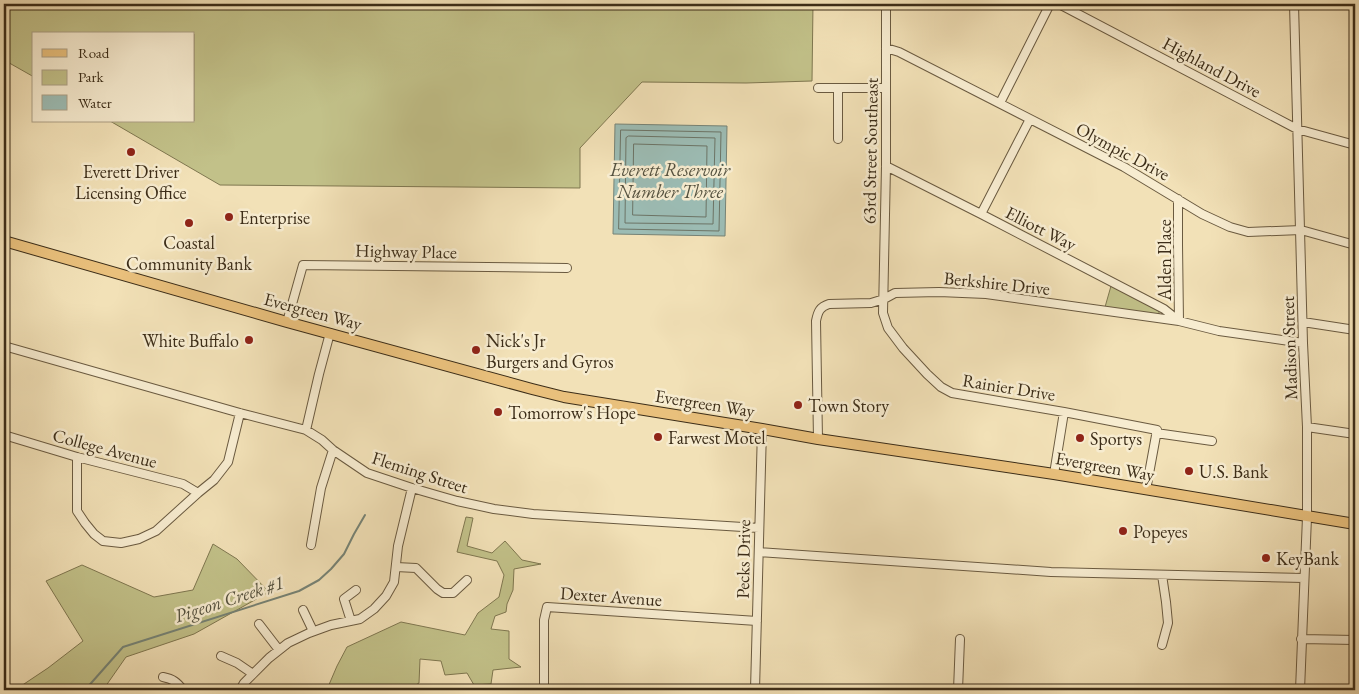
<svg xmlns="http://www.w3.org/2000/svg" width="1359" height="694" font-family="'EB Garamond',serif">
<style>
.green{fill:#c2c189;stroke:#7f7750}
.water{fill:#9cbcb4;stroke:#768376}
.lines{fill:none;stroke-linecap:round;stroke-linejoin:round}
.shore{stroke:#6c7466;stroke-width:1}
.stream{stroke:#768376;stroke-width:2}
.minor-casing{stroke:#6a5a40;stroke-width:10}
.major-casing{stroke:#3c2d18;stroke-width:12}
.minor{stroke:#f7ecd0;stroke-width:8}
.major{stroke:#e9c07c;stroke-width:10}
.poi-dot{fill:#8f2418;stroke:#f7ecd0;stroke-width:2}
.labels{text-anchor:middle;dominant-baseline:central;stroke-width:5;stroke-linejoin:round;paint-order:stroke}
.street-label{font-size:18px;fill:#3c2d18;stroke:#f7ecd0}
.poi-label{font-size:18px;fill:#3c2d18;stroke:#f7ecd0;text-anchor:start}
.water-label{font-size:19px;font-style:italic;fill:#54513f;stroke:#f7ecd0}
</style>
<rect width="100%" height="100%" fill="#f2e1b7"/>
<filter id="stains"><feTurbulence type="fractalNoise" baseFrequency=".004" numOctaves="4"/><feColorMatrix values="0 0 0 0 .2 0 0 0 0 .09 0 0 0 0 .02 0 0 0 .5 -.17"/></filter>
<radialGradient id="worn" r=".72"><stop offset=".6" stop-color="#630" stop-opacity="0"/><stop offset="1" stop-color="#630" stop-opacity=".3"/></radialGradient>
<path class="green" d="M4,4H813L812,81L746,83L642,82L580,148V188L220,185L110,121H194V34H34V77L4,60Z
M1111,286L1159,311V315L1105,307Z
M466,517L473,518L467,546L492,553L505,541L522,560L541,564L514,569L513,590L507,604L506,612L495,616L491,629L509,631V659L521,667L493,670L491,684L474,685L467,673L445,675L441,661L420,659L419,683L407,690H329L328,687L337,666L347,647L401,622L465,635L478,613L499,597L504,575L497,561L457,552Z
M213,544L237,559L269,592L194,634L126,657L103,690H15L48,668L83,641L46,581L82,565L154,597L193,590Z"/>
<path class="water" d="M615,124L727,126L725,236L613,234Z"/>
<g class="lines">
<path class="shore" d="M621,130L721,132L719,231L619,229Z
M629,136L715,138L713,224L625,223L626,138Z
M634,144L707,146L706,217L633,215Z"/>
<path class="stream" d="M85,690L123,647L299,591L319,580L331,569L344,554L354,534L365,515"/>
<defs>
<path id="minor" d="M886,4V166L883,313L888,328L903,348L927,374L941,387L952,393L1064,412L1157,430L1146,490
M1059,4L1297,129L1355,145
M1294,4L1303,343L1307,427V517L1300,690
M886,48L899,52L1124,167L1202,214L1230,227L1248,232L1301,230L1355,245
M818,88H886
M1000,103L1050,4
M838,139V88
M886,166L981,214L1164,309L1179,321
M1178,199V245L1179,321
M981,214L1030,119
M287,322L303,265L567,268
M1303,322L1355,330
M4,346L240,413L306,430L322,440L333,450L367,473L412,488L457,501L494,509L533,514L759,528
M1307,427L1355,434
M306,430L319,374L330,333
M1156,433L1212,441
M4,435L77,457L183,484L198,493
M818,439L816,321C818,311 820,307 829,304L871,303L884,299L895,293L939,292L986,294L1179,321L1219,331L1303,343
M77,457V511L85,523L94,534L103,541L121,543L139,539L156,531L198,493L214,480L228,462L240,413
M1054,474L1064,412
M311,545L321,488L333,450
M759,552L1051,572L1304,578
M396,567L416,568L437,589L443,593H453L467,580
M1162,575L1166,602L1168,623L1162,645
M303,610L313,631
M351,621L344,599L356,590
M259,624L279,650
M1301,639L1355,640
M221,656L237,663L253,674
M163,677C173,679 177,682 183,690
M240,690L244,683L269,658L288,643L309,633L331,625L360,619L374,609L386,596L394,582L398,546L412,488
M544,690V620L547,607L757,621
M755,690L762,429
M958,690L960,639"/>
<path id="major" d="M4,241L287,322L532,389L564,397L762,429L818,439L1054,474L1355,524"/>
</defs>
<use href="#minor" class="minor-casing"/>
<use href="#major" class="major-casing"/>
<use href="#minor" class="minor"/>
<use href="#major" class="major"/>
</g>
<g class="poi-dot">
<circle cx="131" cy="152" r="5"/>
<circle cx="229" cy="217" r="5"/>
<circle cx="189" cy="223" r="5"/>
<circle cx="249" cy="340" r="5"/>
<circle cx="476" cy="350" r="5"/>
<circle cx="798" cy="405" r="5"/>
<circle cx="498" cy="412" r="5"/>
<circle cx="658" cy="437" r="5"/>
<circle cx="1080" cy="438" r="5"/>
<circle cx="1189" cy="471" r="5"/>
<circle cx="1123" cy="531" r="5"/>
<circle cx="1266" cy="558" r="5"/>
</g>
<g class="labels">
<g class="street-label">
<text transform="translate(1212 67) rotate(28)">Highland Drive</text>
<text transform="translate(870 151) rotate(-89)">63rd Street Southeast</text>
<text transform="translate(1123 151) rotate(28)">Olympic Drive</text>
<text transform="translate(1041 228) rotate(27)">Elliott Way</text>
<text transform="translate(406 251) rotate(1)">Highway Place</text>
<text transform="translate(1164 260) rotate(-90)">Alden Place</text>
<text transform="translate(997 283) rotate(6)">Berkshire Drive</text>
<text transform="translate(313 311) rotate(15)">Evergreen Way</text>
<text transform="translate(1289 348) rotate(-92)">Madison Street</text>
<text transform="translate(1009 387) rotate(9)">Rainier Drive</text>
<text transform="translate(705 403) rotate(9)">Evergreen Way</text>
<text transform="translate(105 448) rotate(15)">College Avenue</text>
<text transform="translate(1105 466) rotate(10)">Evergreen Way</text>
<text transform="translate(420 472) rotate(18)">Fleming Street</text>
<text transform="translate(743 559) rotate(-89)">Pecks Drive</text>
<text transform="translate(611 596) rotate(4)">Dexter Avenue</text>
</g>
<g class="poi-label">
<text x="131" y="171" text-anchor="middle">Everett Driver<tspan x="131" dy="21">Licensing Office</tspan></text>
<text x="239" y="217">Enterprise</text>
<text x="189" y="242" text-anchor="middle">Coastal<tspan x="189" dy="21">Community Bank</tspan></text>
<text x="239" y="340" text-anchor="end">White Buffalo</text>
<text x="486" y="340">Nick's Jr<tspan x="486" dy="21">Burgers and Gyros</tspan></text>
<text x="808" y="405">Town Story</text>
<text x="508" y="412">Tomorrow's Hope</text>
<text x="668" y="437">Farwest Motel</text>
<text x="1090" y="438">Sportys</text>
<text x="1199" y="471">U.S. Bank</text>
<text x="1133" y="531">Popeyes</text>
<text x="1276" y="558">KeyBank</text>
</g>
<g class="water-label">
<text x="670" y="169">Everett Reservoir<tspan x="670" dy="22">Number Three</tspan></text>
<text transform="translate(229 599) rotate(-18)">Pigeon Creek #1</text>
</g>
</g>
<rect width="1359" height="694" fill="none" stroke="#f2e1b7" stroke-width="20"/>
<rect x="5" y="5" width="1349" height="684" fill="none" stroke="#3c2d18" stroke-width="2.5"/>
<rect x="10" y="10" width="1339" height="674" fill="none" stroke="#3c2d18"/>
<rect x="32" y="32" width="162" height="90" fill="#f7ecd0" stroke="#aca086"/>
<rect x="42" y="49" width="25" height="8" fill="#e9c07c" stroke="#aca086"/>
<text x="78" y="58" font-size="15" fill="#3c2d18">Road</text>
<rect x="42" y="70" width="25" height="15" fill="#c2c189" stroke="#aca086"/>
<text x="78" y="82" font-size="15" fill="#3c2d18">Park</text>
<rect x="42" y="95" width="25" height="15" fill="#9cbcb4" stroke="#aca086"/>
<text x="78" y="108" font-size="15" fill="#3c2d18">Water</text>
<rect width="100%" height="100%" filter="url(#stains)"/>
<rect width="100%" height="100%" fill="url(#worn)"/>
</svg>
